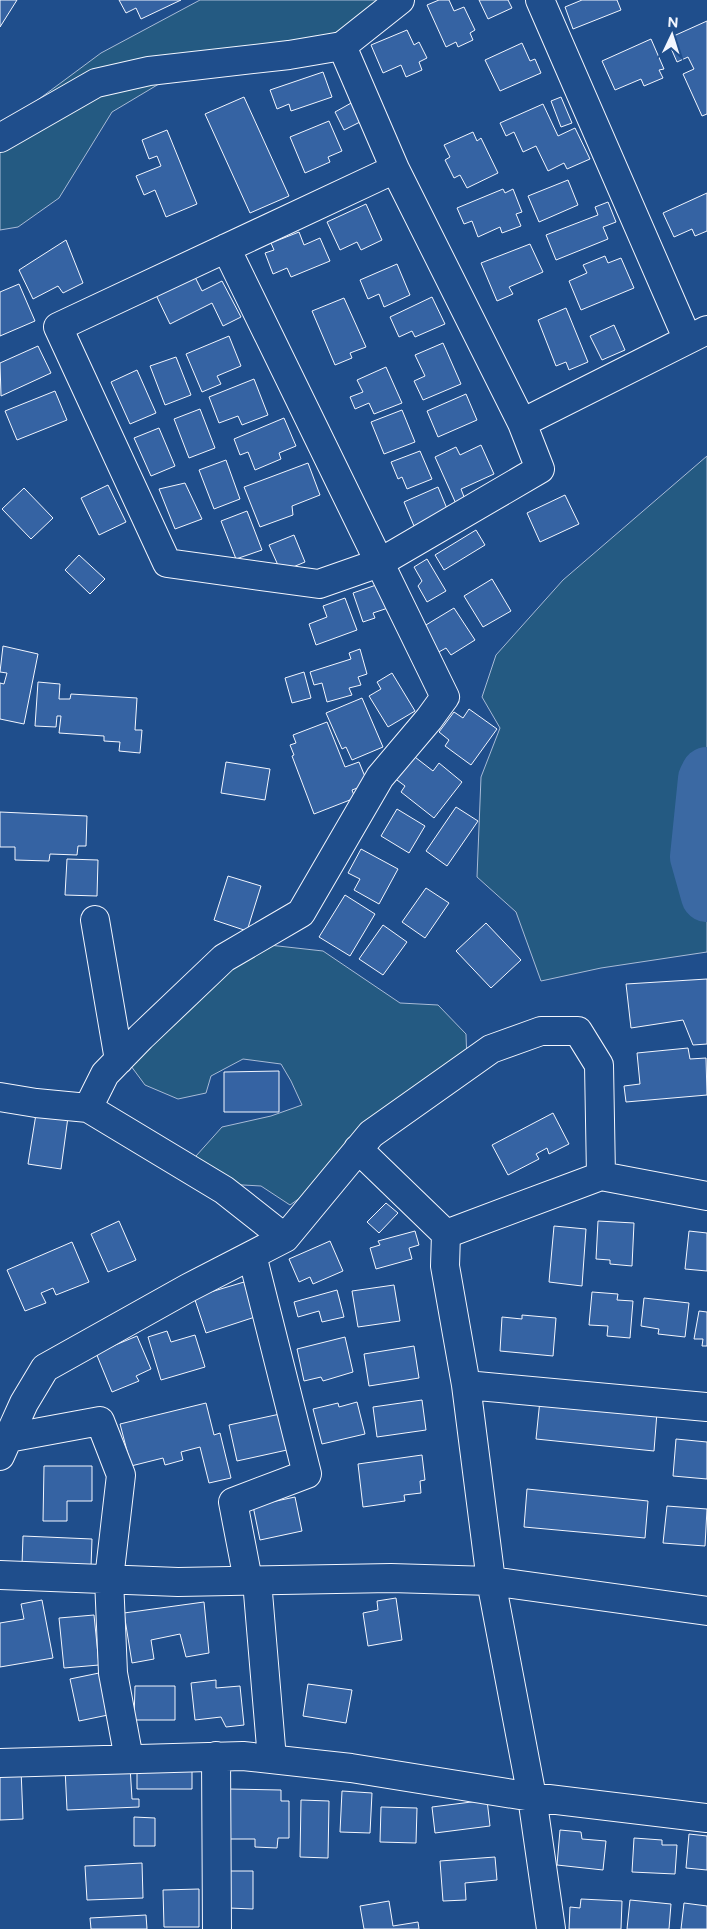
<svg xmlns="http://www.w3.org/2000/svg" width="707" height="1929" font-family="Figtree,sans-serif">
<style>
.green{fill:#245a82;stroke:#a8bbd7}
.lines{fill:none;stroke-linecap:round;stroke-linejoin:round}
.river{stroke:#3b69a3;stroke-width:52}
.building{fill:#3563a3;stroke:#f2f6ff}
.minor-casing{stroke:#f2f6ff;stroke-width:30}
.minor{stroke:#1f4e8c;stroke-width:28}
</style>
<rect width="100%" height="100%" fill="#1f4e8c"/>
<path class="green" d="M200,0H397L386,10L332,34L194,63L112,112L59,198L18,227L0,230V128L101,53Z
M707,456V952L601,968L541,981L516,912L477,877L481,777L500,728L482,697L496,655L563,580Z
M260,944L323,951L400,1003L438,1005L466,1034L467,1063L325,1180L290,1205L261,1186L225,1184L194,1177L196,1156L222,1127L271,1116L302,1105L291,1081L281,1064L243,1059L211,1076L206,1093L178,1099L145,1085L131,1066L162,1031Z"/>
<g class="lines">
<path class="river" d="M707,773L704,779L696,857L707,896"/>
</g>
<path class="building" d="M0,0H17L0,27Z
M119,0H181L141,19L136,8L126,13Z
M439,0H449L454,11L464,7L475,30L470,33L473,40L458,47L456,42L446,47L427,5Z
M479,0H508L512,8L488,19Z
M582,0H617L621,10L573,29L565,7Z
M707,21V114L702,116L683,74L694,69L688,57L677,62L667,39Z
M407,30L414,45L419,42L427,58L419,62L422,70L406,77L401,65L383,73L371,45Z
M651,39L664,69L659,70L663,78L644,86L641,79L615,90L602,61Z
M522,43L530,61L535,59L541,73L500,91L485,60Z
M323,72L332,97L291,111L289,104L277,109L270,90Z
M244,97L289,196L250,213L205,114Z
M561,97L572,123L561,127L551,101Z
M353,102L362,121L344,130L335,112Z
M543,104L558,136L575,128L590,159L567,169L564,163L548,171L536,146L523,152L514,132L506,136L500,123Z
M329,121L342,151L328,157L330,162L305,173L290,137Z
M167,130L197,204L166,217L155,190L144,195L136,176L161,166L157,156L149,159L142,140Z
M473,132L477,141L481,138L498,173L467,188L460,175L454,178L445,160L450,157L444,145Z
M568,180L578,205L539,222L528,196Z
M503,189L505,193L513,189L522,212L516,214L521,226L502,233L500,227L478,237L472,221L464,224L457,208Z
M707,193V231L695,236L692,229L674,237L663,213Z
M608,202L616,222L603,227L608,239L556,260L546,235L598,215L595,207Z
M366,204L382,240L361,250L357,242L340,250L327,222Z
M299,232L304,245L320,238L330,261L291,277L287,268L273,274L265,253L274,250L271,243Z
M66,240L83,283L63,293L58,286L33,299L19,270Z
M530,244L543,272L509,287L513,294L497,301L481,263Z
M605,256L608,263L621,258L634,288L581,310L569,281L587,273L583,265Z
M397,264L410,295L384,307L379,294L368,299L360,280Z
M194,275L202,291L222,281L241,317L223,326L212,303L170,324L156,295Z
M19,284L35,321L0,336V292Z
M432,297L445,324L415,337L412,331L399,337L390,317Z
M344,298L366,347L350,353L352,358L335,365L312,311Z
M566,308L588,362L569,370L566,362L556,366L538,320Z
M614,325L625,350L602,360L590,336Z
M229,336L241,366L217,376L221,384L202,392L186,354Z
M443,343L461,384L423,400L414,381L425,376L415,355Z
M38,346L51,373L1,396L0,363Z
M176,357L191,395L165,405L150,366Z
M386,367L402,403L374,414L369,403L355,409L350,397L363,392L357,380Z
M137,370L156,413L130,424L111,382Z
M254,379L268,415L242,425L238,416L219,423L209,397Z
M55,391L67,420L17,440L5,411Z
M466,394L477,420L438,437L427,411Z
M200,409L215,448L189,458L174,419Z
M402,410L415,442L384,454L371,422Z
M284,418L296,446L279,453L281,459L255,470L248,452L240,455L234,439Z
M159,428L175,466L151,476L134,438Z
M481,445L494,474L461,489L466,502L457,506L435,457L456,447L460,455Z
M420,451L432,479L407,489L402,477L398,479L391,462Z
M226,460L240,499L214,509L199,470Z
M308,463L320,495L292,506L293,515L260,527L244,487Z
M185,483L202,519L175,529L159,489Z
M108,485L126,522L99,535L81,498Z
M438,487L448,511L414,526L404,502Z
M24,488L53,518L31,539L2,509Z
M565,495L579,524L540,542L527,513Z
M247,511L262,550L236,559L221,521Z
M476,530L485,545L444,570L435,555Z
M294,535L305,562L281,572L269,545Z
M79,555L105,579L90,594L65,570Z
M427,559L446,591L427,602L418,586L422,581L414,567Z
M492,579L511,611L483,627L464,596Z
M379,584L388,608L373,613L375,618L363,622L353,593Z
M345,598L357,630L316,645L309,624L327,617L323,606Z
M454,608L475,640L451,655L446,648L437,653L421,628Z
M3,646L38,654L24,724L0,719V683L4,684L7,673L0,672Z
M360,649L367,674L358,677L361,685L349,688L352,695L327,702L322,683L314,685L310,672L351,659L349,653Z
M304,672L311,698L292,703L285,678Z
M392,673L415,711L388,727L369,696L381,689L377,682Z
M38,682L60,684L59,699H70L71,694L137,698L135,730H142L140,753L119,751L120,742L104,741V736L59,733L61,716H57L56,727L35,726Z
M362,698L383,747L352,760L346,747L342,749L326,713Z
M469,709L497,729L471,765L445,746L449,740L439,732L454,712L463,718Z
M327,722L345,767L359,762L368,784L352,790L355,798L314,814L292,756L294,755L290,745L296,743L293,735Z
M411,754L433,771L439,763L462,782L434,818L401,792L405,786L393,777Z
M226,762L270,769L265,800L221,793Z
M456,807L478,821L447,866L426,851Z
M397,809L425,826L409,853L381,836Z
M0,812L87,816L86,846H78L77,855L50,854L49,861L15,860V847H0Z
M361,849L398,869L379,904L354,890L360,879L348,873Z
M67,859L98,860L97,896L65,895Z
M228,876L261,886L247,931L214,920Z
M426,888L449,903L425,938L402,922Z
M345,895L375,914L350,956L319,937Z
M486,923L521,960L491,988L456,951Z
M383,925L407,942L383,975L359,959Z
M707,979V1044L693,1045L683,1020L631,1028L626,984Z
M688,1048L690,1059L706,1058L707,1095L626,1102L624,1086L640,1084L637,1053Z
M279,1071V1112H224V1072Z
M553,1113L569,1144L549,1154L547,1148L536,1154L539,1159L508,1175L492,1145Z
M36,1114L68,1117L61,1169L28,1164Z
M386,1203L398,1213L379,1233L367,1222Z
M119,1221L136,1260L108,1272L91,1234Z
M598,1221L634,1223L632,1266L610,1264V1260L596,1259Z
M554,1226L586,1229L582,1286L549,1282Z
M415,1231L419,1245L409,1248L412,1259L376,1269L370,1248L380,1245L378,1241Z
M689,1231L707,1233V1271L685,1269Z
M330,1241L343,1271L313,1284L310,1277L299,1282L289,1259Z
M72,1242L89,1282L56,1295L53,1288L41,1293L46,1303L25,1311L7,1270Z
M244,1282L255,1317L206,1333L194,1297Z
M394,1285L400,1321L358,1327L352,1291Z
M337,1290L344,1317L322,1322L319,1311L298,1317L294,1302Z
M592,1292L618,1294L617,1300L633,1301L630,1338L607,1336L608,1326L589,1325Z
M644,1298L689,1303L685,1337L658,1334L659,1329L641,1326Z
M699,1311L707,1312V1346H702L703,1339H694Z
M522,1315L556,1318L553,1356L500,1351L502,1317L522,1319Z
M167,1331L171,1342L195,1335L205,1367L161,1380L148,1337Z
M137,1336L151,1369L136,1376L139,1381L112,1392L96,1353Z
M345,1337L353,1372L323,1381L321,1377L304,1381L297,1349Z
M414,1346L419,1378L369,1386L364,1354Z
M422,1400L426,1430L377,1437L373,1407Z
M540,1400L657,1412L654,1451L536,1439Z
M357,1402L365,1434L322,1444L313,1409L338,1403L339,1407Z
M206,1403L214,1435L220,1433L231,1478L209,1483L200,1447L181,1452L183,1460L165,1465L163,1458L131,1466L120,1424Z
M280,1414L287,1450L237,1461L229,1425Z
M676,1439L707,1442V1479L673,1476Z
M422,1455L425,1480L420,1481L421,1493L404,1495L405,1501L363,1507L358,1464Z
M44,1466H92V1501H67V1521H43Z
M527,1489L648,1501L645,1538L524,1527Z
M295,1497L302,1531L260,1540L253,1506Z
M667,1506L707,1509L705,1546L663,1543Z
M23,1536L92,1539L91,1567L22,1565Z
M396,1598L402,1640L368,1646L363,1613L378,1610L377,1601Z
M42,1600L53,1658L0,1667V1623L24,1619L21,1604Z
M204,1602L209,1653L186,1657L180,1634L151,1640L154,1659L132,1663L124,1613Z
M94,1615L99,1665L64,1668L59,1618Z
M99,1673L108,1715L79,1721L70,1679Z
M216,1680V1688L240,1686L244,1725L226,1727L221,1717L195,1720L191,1683Z
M308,1684L352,1690L346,1723L303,1716Z
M135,1686H175V1720H134Z
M130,1766L132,1799H139V1807L67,1810L65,1768Z
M137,1767H192V1789H137Z
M0,1769H21L23,1819L0,1820Z
M229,1789L281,1790V1801H289V1838H278L277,1848L255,1847V1839H228Z
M342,1791L372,1793L370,1833L340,1832Z
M301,1800L329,1801L328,1858L300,1857Z
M487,1800L490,1826L435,1833L432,1807Z
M381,1807L417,1808L416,1843L380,1842Z
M134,1817L155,1818V1846H134Z
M560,1830L581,1832L582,1839L606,1841L603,1870L557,1865Z
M689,1834L707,1836V1870L686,1868Z
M634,1838L662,1840V1845H677L675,1874L632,1872Z
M495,1857L497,1880L465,1883L466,1900L443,1901L440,1861Z
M142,1863L143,1898L87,1900L85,1866Z
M229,1871H253V1909L229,1908Z
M199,1889V1927H164L163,1890Z
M581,1899L622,1901L621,1929H569L570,1907L580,1908Z
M630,1900L671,1904L669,1929H627Z
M389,1901L393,1926L418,1922L419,1929H364L360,1906Z
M684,1903L707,1906V1929H681Z
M146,1915L147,1929H91L90,1918Z"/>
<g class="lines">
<defs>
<path id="minor" d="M540,0L687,338
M342,46L395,169L522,423L540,469L379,563L319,584L167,563L58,327L395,169
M0,138L96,83L149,71L289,55L342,46L400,0
M522,423L707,330
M95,920L119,1060
M0,1097L36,1103L88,1108L224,1190L285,1238
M88,1108L105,1074L141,1037L224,958L301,913L380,777L429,719L445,697L226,248
M358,1149L446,1234
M466,1385L707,1407
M8,1438L100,1421L121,1475L109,1579L113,1673L129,1759
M0,1456L24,1403L45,1368L188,1288L285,1238L371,1134L491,1049L541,1031H578L599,1065L601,1176
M0,1575L178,1582L391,1578L491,1581L707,1611
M248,1580L233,1502L307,1474L252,1255
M257,1581L272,1759
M216,1756L217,1929
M0,1763L243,1756L351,1768L532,1797L707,1818
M551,1929L532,1797L491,1581L466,1385L445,1266L446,1234L601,1176L707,1196"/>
</defs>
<use href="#minor" class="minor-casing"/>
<use href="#minor" class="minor"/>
</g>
<g transform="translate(672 35) rotate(4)" stroke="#1f4e8c" stroke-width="4" paint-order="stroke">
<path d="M0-4L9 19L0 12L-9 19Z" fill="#f2f6ff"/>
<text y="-8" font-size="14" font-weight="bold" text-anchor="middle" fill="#f2f6ff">N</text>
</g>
</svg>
